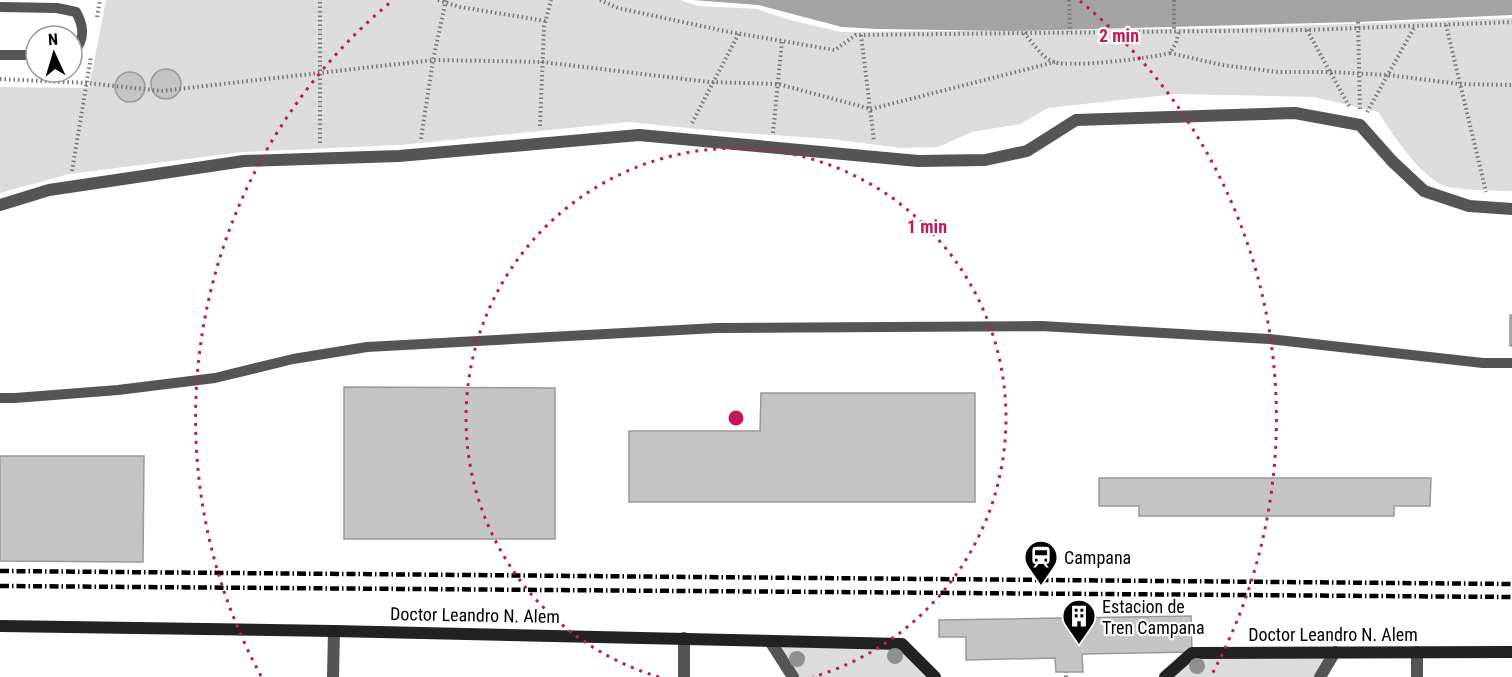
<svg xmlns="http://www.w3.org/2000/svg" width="1512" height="677" font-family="'Roboto Condensed',sans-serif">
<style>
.green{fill:#dcdcdc}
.water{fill:#a3a3a3}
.building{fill:#c4c4c4;stroke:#999;stroke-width:1.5}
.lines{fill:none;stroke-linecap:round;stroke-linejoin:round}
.path{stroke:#777;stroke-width:4;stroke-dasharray:1.5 3;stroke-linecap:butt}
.lane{stroke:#555;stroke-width:10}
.street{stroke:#555;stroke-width:12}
.secondary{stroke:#222;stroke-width:12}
.rail{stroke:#000;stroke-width:4.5;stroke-dasharray:9 3 1.5 3;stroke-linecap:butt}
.tree{fill:#8f8f8f}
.ring{fill:none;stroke:#c2185b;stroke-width:3;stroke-dasharray:3 6}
.labels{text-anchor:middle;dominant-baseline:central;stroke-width:4.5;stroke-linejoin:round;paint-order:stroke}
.poi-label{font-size:18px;fill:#000;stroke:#fff;text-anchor:start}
.street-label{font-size:18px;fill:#000;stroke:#fff}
.centre{fill:#c2185b;stroke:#fff;stroke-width:3}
.ring-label{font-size:18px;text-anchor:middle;font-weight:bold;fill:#c2185b;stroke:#fff;stroke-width:4.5;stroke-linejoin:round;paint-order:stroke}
</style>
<rect width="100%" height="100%" fill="#fff"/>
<path class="green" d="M106,0H680L698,6L757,9L786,19L841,32L1237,28L1512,18V191C1499,191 1451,190 1442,185C1418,173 1393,135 1378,112L1314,97L1175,94L1048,108L1020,124L972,132L938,147L901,148L831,139L727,132L629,122L400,145L242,152L69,174L0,193V87L89,88Z
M770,641L902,644L935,677H793Z
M1335,652L1320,677H1165L1192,653Z"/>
<path class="water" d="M693,0H1512V15L1358,22L1012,31L877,29L842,27L758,5Z"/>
<path class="building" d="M151 84a15 15 0 1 1 30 0a15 15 0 1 1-30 0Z
M115 87a15 15 0 1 1 30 0a15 15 0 1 1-30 0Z
M1510,315H1512V346H1510Z
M344,387L555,388V539H344Z
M761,393H975V502H629V431H760Z
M0,456H144L143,562L0,561Z
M1099,478H1431L1430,506H1394V516H1139V506H1099Z
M1191,616L1192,652L1082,654L1083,672H1056L1055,658L966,660V637H939V620Z"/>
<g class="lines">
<path class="path" d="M438,0L460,7L546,21
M600,0L618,8L729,32L835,50L856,35L1307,30L1512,22
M1069,0L1070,32
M1174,0V31
M97,17L100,0
M1358,22L1360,110
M1446,25L1486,192
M1307,30L1349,106
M1024,33C1033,43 1042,58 1054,62C1071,68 1152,58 1170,53L1176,43L1179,31
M861,35L874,141
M1170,53L1222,65L1278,72H1330L1388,75L1460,84L1512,85
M0,79L87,83L161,91L433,60L543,62L709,82L778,84L871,109L1055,62
M1367,112L1415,26
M692,123L739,33
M540,126L544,27L551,0
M773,133L782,41
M421,139L433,60L446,0
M320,143V0
M72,171L91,57
M1066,677V672"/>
<path class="lane" d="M0,7L57,8L76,12C85,28 85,41 72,54
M0,55H36
M0,398H15L118,390L215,378L293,359L367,347L717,328L1041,326L1269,339L1483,363H1512"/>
<path class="street" d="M0,205L49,190L244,161L399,156L639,135L918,161L985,160L1027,151L1076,120L1295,113L1360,125L1392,161L1424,191L1469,206L1512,209
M770,641L793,677
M333,677L334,631
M684,677V638
M1320,677L1335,652
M1417,677V652"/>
<path class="secondary" d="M0,626L334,631L902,644L935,677
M1165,677L1192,653L1512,652"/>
<path class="rail" d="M0,571L1512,584
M0,586L1512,597"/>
</g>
<g class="tree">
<circle cx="895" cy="656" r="8"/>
<circle cx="797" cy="659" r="8"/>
<circle cx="1197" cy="666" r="8"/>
</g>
<g class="ring">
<path d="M659 677A270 270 0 1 1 813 677"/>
<path d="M261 676A541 541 0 0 1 392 1M1080 1A541 541 0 0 1 1211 676"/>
</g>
<defs>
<symbol id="station-pin" viewBox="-11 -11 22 30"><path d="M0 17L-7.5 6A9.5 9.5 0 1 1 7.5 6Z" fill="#000" stroke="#fff"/><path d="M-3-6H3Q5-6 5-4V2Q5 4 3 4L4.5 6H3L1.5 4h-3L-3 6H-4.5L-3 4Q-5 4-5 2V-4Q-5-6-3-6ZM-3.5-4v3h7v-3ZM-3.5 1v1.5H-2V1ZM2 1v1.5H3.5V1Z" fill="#fff"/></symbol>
<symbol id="building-pin" viewBox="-11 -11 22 30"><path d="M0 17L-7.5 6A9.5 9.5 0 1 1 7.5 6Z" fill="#000" stroke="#fff"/><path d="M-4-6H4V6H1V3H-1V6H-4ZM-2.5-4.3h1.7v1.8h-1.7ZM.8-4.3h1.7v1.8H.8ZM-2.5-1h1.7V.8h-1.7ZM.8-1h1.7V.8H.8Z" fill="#fff"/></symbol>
</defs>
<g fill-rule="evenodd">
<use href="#station-pin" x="1022" y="538" width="38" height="52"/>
<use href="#building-pin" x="1060" y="597" width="38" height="52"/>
</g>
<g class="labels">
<g class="poi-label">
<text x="1064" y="557">Campana</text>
<text x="1102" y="606">Estacion de<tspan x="1102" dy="21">Tren Campana</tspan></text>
</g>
<g class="street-label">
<text transform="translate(475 615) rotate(1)">Doctor Leandro N. Alem</text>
<text x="1333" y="634">Doctor Leandro N. Alem</text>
</g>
</g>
<circle cx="736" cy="418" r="9" class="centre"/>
<g class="ring-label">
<text x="1119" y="42">2 min</text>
<text x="927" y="233">1 min</text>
</g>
<g transform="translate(54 54) rotate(356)"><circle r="28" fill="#ffffff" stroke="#999999" stroke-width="1.5"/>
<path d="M0-4.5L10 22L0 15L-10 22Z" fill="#000000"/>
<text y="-9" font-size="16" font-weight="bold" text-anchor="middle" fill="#000000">N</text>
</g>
</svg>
